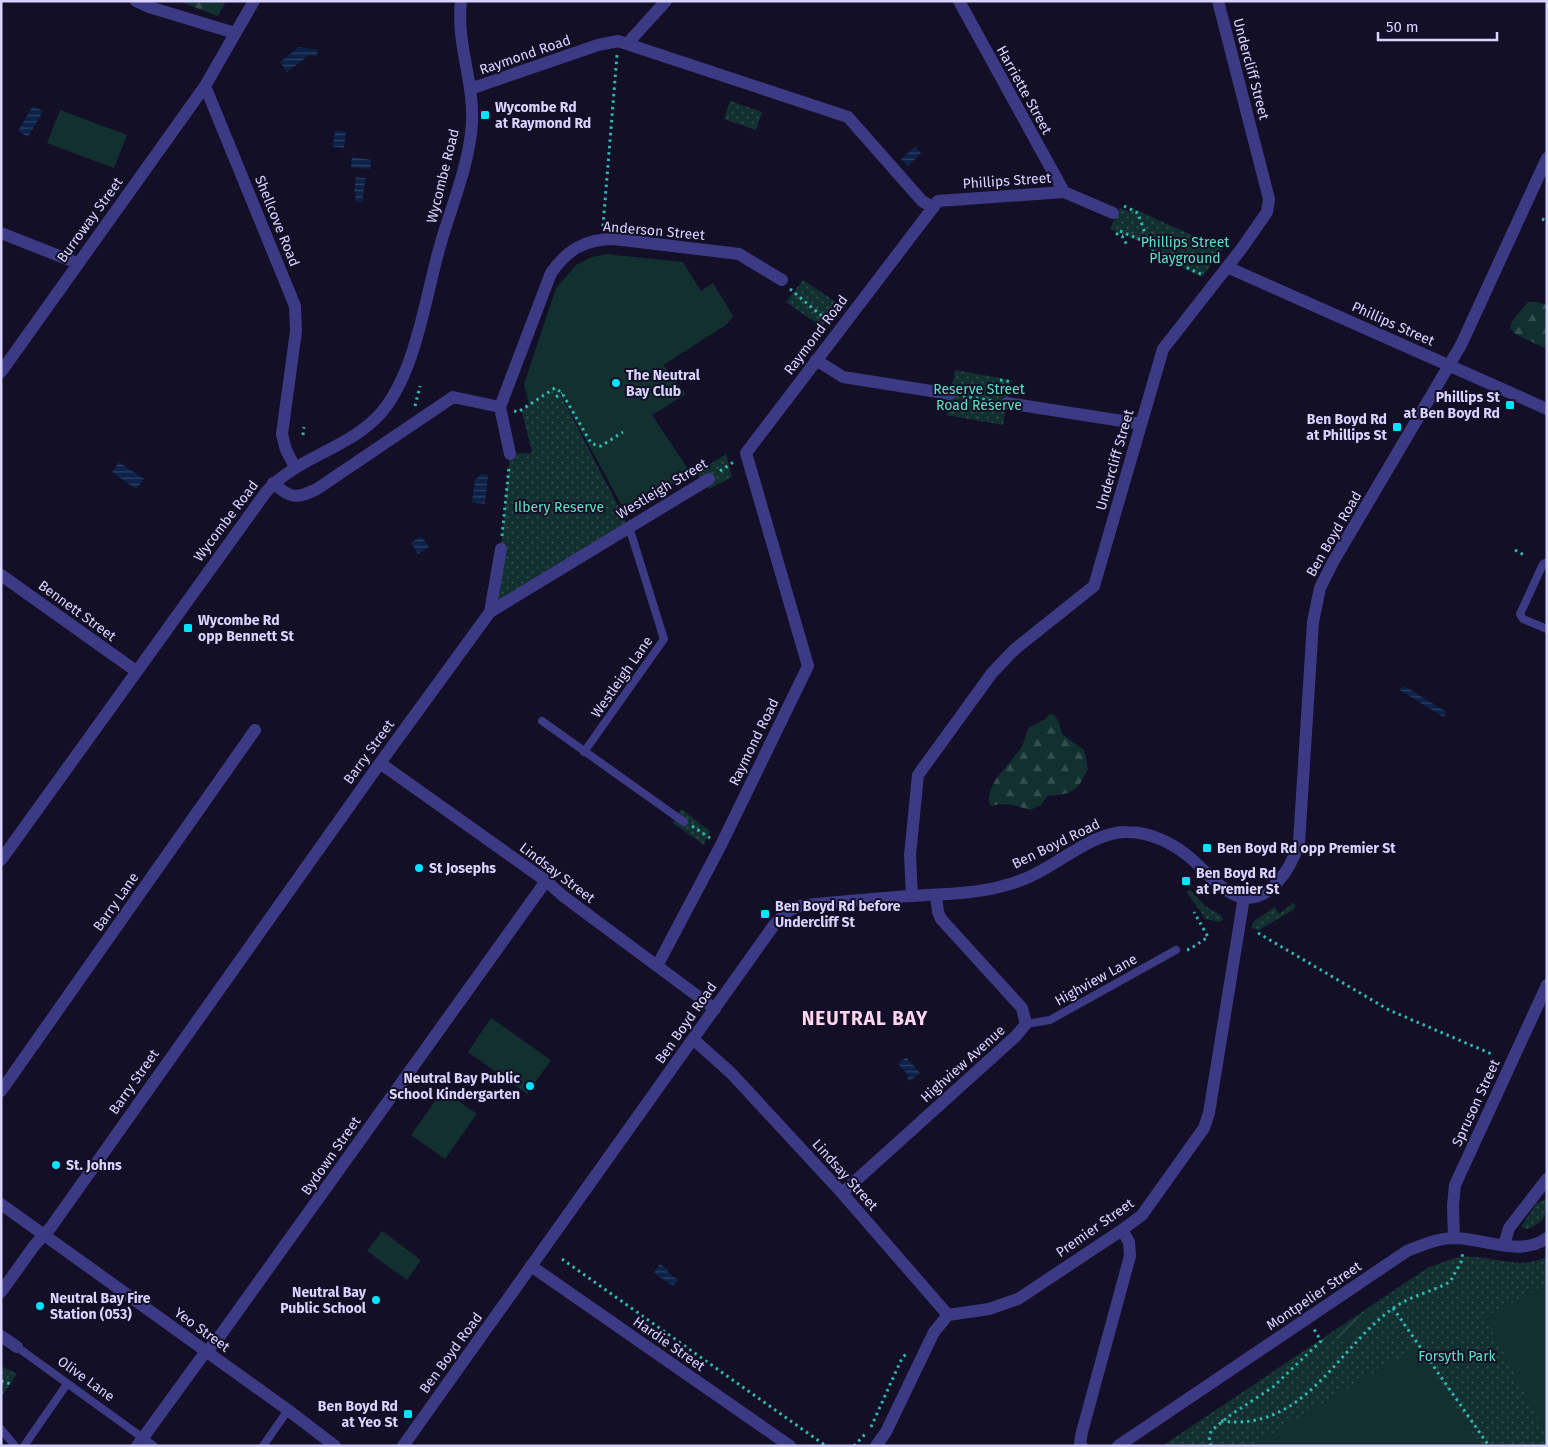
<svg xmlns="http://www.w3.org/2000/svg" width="1548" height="1447" font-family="'Fira Sans',sans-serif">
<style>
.grass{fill:url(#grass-dots)}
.forest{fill:url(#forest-firs)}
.garden{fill:url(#garden-furrows)}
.pitch{fill:#12302f}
.water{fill:url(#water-rules)}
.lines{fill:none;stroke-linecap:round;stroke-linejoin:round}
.path{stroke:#2fb8b0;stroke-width:3;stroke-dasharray:2.5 4;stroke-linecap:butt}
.service{stroke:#3d3a85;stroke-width:8}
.minor{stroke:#3d3a85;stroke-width:12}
.tertiary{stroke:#3d3a85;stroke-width:12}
.poi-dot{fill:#00e5ff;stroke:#130f26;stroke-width:2}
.labels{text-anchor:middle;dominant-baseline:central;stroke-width:4;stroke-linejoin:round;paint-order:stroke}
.street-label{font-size:14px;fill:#d9d4ff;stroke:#130f26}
.poi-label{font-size:14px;font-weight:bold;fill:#d9d4ff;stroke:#130f26;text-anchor:start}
.park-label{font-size:14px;fill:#5fe0c0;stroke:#130f26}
.district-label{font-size:19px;font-weight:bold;letter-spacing:1px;fill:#ffd6f0;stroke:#130f26}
</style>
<defs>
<pattern id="grass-dots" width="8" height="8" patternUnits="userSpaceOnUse" patternTransform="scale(1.25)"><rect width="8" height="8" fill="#12302f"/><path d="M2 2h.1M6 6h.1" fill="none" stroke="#344d4e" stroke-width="1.8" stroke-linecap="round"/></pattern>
<pattern id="forest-firs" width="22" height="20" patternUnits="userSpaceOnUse" patternTransform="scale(1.25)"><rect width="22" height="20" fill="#12302f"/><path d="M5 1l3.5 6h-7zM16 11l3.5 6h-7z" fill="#344d4e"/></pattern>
<pattern id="garden-furrows" width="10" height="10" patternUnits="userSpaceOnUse" patternTransform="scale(1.25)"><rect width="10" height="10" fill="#12302f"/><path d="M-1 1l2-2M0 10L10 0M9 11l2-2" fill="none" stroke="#344d4e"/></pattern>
<pattern id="water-rules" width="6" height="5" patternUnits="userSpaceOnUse" patternTransform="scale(1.25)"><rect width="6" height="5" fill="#0c2248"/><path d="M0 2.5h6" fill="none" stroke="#2f4163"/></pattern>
</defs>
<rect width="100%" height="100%" fill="#130f26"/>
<path class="grass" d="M730,101L762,112L756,130L724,119Z
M1120,208L1130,212L1132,208L1223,249L1202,277L1152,253L1148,245L1110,229Z
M803,280L839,304L822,327L786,302Z
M955,370L1011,380L1003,425L947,415Z
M554,382L629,527L490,612L501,549L510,454L532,453L522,411Z
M726,454L732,477L709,489L696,473Z
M681,809L710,831L704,845L673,823Z
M1190,890L1205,906L1221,915L1223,920L1219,922L1205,919C1200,909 1192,901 1186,891Z
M1293,903L1296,906L1293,910L1259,930L1251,928L1254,921L1275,907L1279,914Z
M1547,1198C1547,1216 1545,1222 1527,1229L1521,1227L1536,1204Z
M1547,1256V1446H1162L1429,1267C1440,1264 1452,1258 1463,1257C1490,1254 1522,1272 1547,1256Z
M1,1366L17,1374L1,1397Z"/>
<path class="forest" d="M178,1H226L218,16Z
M1528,302H1537L1547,305V349L1515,334L1510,328L1512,321Z
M1050,714L1054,715L1059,722L1062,734L1084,750L1088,769C1077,792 1073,794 1047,796L1041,805L1030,810C1016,805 1005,802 990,806C984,785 1007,768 1018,752C1024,745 1026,735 1029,727L1044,720Z"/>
<path class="garden" d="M1380,1303L1376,1310L1343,1343L1336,1334L1324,1343L1322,1340Z"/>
<path class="pitch" d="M60,110L127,135L114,168L47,143Z
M606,254L683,262L701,291L713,283L733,316L726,325L663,365L686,394L652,415L691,473L625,511L554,382L529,405L524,384L556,288L576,265L592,257Z
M491,1018L551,1060L527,1094L468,1052Z
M443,1090L477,1114L445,1159L411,1135Z
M382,1231L421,1260L407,1280L367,1251Z
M1547,1285V1429L1544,1431L1485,1317Z
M1419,1346L1479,1446H1258L1256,1443Z"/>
<path class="water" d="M299,47L318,50L317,56L309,55L287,72L280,62Z
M33,106L43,111L28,137L18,131Z
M335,130L346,132L344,148L333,147Z
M915,147L921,153L908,166L901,159Z
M352,157L371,160L370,169L351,167Z
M356,177L366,178L362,202L355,201L356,192L354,191Z
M119,462L144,479L136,489L112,472Z
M481,474L488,475L485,504L472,502L475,480Z
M421,536L429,547L418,554L411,543Z
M1404,686L1445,711V716H1442L1401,691L1400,689Z
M906,1057L920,1073L910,1081L907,1078L909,1076L898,1064Z
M660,1264L668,1270L667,1272L678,1280L673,1286L654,1273Z"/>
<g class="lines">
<path class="path" d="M1124,206L1138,213L1148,242
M1542,219L1547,221
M603,226L617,55
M1120,231L1148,243L1153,252L1203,275
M1118,233L1117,234L1122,236L1127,245
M790,289L829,322
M1000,380L1013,382
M963,396L994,401
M556,397L562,393
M415,406L420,386
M514,411L518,412L555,388L562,393L591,443L598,446H601L623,432
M303,435L304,427
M720,471L735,461
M502,536L509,467
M1515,550L1524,555
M692,826L710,838
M1258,933L1389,1010L1494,1055
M1187,950L1190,949L1208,937L1194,912
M562,1259L826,1446
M1393,1308L1489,1446
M1,1381L11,1384
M1221,1421C1304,1432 1335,1351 1392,1309C1410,1296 1431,1292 1450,1282L1461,1262L1463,1252
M871,1427L902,1358L908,1352
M854,1446L867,1432
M1211,1446L1209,1441L1211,1431L1229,1416L1273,1387L1321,1341L1314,1329"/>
<path class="service" d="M1547,562L1543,564L1520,614L1523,619L1547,629
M542,721L684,822
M584,752L664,639L629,527
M1026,1024L1050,1020L1176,950
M17,1347L154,1446
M1,1429L15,1446
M24,1446L67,1384
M263,1446L288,1410"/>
<path class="minor" d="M136,1L149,7L235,33
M254,1L205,86L295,306L296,331L282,434L286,450L295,467
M959,1L1064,192
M627,44L666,1
M470,89L598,45L618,41L627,44L848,117L922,201L932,207
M1,233L77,263
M1227,267L1547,409
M816,360L843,377L950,394
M1,372L205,86
M1007,403L1141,424
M500,407L551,273C567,250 585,239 614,239L739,254L782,280
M273,483C291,499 296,499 317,489L453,397L500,407L510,454
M1,575L136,671
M490,612L709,479
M380,763L546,881L563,896L715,1009
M912,896L910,855L918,775L992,673L1015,649L1094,586L1163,349L1242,248L1267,212L1269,199L1218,1
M657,966L721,845L808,666L746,453L938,201L1064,192L1113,213
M693,1039L731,1073L842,1193L948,1315
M1,1091L255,730
M842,1193L1016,1036L1026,1024L1022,1008L941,919L938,912L936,895
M1,1204L288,1410L335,1446
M1454,1238L1453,1205L1455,1185L1547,985
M1504,1245L1509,1228L1547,1179
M531,1266L790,1446
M1,1292L34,1246L51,1227L380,763L490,612L501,549
M1,1336L17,1347
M137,1446L201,1358L217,1340L546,881
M876,1446L886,1432L934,1332L948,1315L989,1309L1018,1299L1122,1230L1142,1215L1204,1128L1209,1113L1244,897
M1082,1446L1080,1443L1082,1432L1130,1256L1129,1242L1122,1230
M1118,1446L1407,1251C1424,1244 1438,1238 1456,1238C1485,1239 1521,1257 1547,1238"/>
<path class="tertiary" d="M1,860L266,492C298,456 349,449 381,413C416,372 425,298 440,246C451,207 470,163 472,122C474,80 456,44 461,1
M403,1446C528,1273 651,1099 774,925C784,914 791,907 806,905C842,902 877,898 912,896C941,894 972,894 999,887C1011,884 1024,880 1035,874C1062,861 1096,831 1127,832C1152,832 1177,845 1195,862C1207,873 1218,887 1233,894C1266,910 1291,869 1299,843L1313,622L1320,588L1333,562L1461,345L1547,158"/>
</g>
<g class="poi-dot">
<rect x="480" y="110" width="10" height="10" rx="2.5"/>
<circle cx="616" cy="383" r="5"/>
<rect x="1505" y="400" width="10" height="10" rx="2.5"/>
<rect x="1392" y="422" width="10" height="10" rx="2.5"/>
<rect x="183" y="623" width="10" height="10" rx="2.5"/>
<rect x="1202" y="843" width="10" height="10" rx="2.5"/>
<circle cx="419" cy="868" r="5"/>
<rect x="1181" y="876" width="10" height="10" rx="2.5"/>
<rect x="760" y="909" width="10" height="10" rx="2.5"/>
<circle cx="530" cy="1086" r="5"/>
<circle cx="56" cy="1165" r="5"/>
<circle cx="376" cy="1300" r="5"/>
<circle cx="40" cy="1306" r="5"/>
<rect x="403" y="1409" width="10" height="10" rx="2.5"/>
</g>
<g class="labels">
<g class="street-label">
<text transform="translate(525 55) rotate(-19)">Raymond Road</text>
<text transform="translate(1251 69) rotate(75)">Undercliff Street</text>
<text transform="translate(1024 90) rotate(61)">Harriette Street</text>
<text transform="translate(443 176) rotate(-76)">Wycombe Road</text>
<text transform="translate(1007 181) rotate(-4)">Phillips Street</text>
<text transform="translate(90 220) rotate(-54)">Burroway Street</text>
<text transform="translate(277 221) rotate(68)">Shellcove Road</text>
<text transform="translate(654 231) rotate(5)">Anderson Street</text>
<text transform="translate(1393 324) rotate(24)">Phillips Street</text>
<text transform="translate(816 335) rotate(-53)">Raymond Road</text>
<text transform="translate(1115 460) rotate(-74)">Undercliff Street</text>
<text transform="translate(662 489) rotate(-31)">Westleigh Street</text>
<text transform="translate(226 521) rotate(-53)">Wycombe Road</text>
<text transform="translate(1334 534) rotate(-60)">Ben Boyd Road</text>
<text transform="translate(77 611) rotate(36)">Bennett Street</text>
<text transform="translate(622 677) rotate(-55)">Westleigh Lane</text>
<text transform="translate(754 742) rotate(-64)">Raymond Road</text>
<text transform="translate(369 752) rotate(-54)">Barry Street</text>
<text transform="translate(1056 844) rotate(-26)">Ben Boyd Road</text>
<text transform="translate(557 873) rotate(37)">Lindsay Street</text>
<text transform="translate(116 902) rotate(-55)">Barry Lane</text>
<text transform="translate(1096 980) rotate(-29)">Highview Lane</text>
<text transform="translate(686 1023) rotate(-55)">Ben Boyd Road</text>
<text transform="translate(963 1064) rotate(-42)">Highview Avenue</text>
<text transform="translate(134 1082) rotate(-55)">Barry Street</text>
<text transform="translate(1476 1103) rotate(-65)">Spruson Street</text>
<text transform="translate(331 1156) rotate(-55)">Bydown Street</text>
<text transform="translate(845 1175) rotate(48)">Lindsay Street</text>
<text transform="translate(1095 1228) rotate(-35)">Premier Street</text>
<text transform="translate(1314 1296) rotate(-34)">Montpelier Street</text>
<text transform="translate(202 1330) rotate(36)">Yeo Street</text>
<text transform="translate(669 1344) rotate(35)">Hardie Street</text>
<text transform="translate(451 1353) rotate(-54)">Ben Boyd Road</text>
<text transform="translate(86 1379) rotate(36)">Olive Lane</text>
</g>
<g class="poi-label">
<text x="495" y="107">Wycombe Rd<tspan x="495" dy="16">at Raymond Rd</tspan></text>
<text x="626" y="375">The Neutral<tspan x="626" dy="16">Bay Club</tspan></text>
<text x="1500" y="397" text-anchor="end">Phillips St<tspan x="1500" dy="16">at Ben Boyd Rd</tspan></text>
<text x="1387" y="419" text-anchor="end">Ben Boyd Rd<tspan x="1387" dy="16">at Phillips St</tspan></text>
<text x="198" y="620">Wycombe Rd<tspan x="198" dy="16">opp Bennett St</tspan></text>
<text x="1217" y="848">Ben Boyd Rd opp Premier St</text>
<text x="429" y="868">St Josephs</text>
<text x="1196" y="873">Ben Boyd Rd<tspan x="1196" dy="16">at Premier St</tspan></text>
<text x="775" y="906">Ben Boyd Rd before<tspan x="775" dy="16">Undercliff St</tspan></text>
<text x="520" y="1078" text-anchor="end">Neutral Bay Public<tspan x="520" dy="16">School Kindergarten</tspan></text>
<text x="66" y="1165">St. Johns</text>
<text x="366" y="1292" text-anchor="end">Neutral Bay<tspan x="366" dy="16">Public School</tspan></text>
<text x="50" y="1298">Neutral Bay Fire<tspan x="50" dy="16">Station (053)</tspan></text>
<text x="398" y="1406" text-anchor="end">Ben Boyd Rd<tspan x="398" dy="16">at Yeo St</tspan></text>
</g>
<g class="park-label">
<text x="1185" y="242">Phillips Street<tspan x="1185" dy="16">Playground</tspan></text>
<text x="979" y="389">Reserve Street<tspan x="979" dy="16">Road Reserve</tspan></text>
<text x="559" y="507">Ilbery Reserve</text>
<text x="1457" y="1356">Forsyth Park</text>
</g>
<g class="district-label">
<text x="865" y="1018">NEUTRAL BAY</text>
</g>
</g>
<rect width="1548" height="1447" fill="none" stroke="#d9d4ff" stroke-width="5"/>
<path d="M1378 32v8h119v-8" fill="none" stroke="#d9d4ff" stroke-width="2.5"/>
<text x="1386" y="32" font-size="15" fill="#d9d4ff" stroke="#130f26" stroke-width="4" paint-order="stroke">50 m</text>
</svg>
